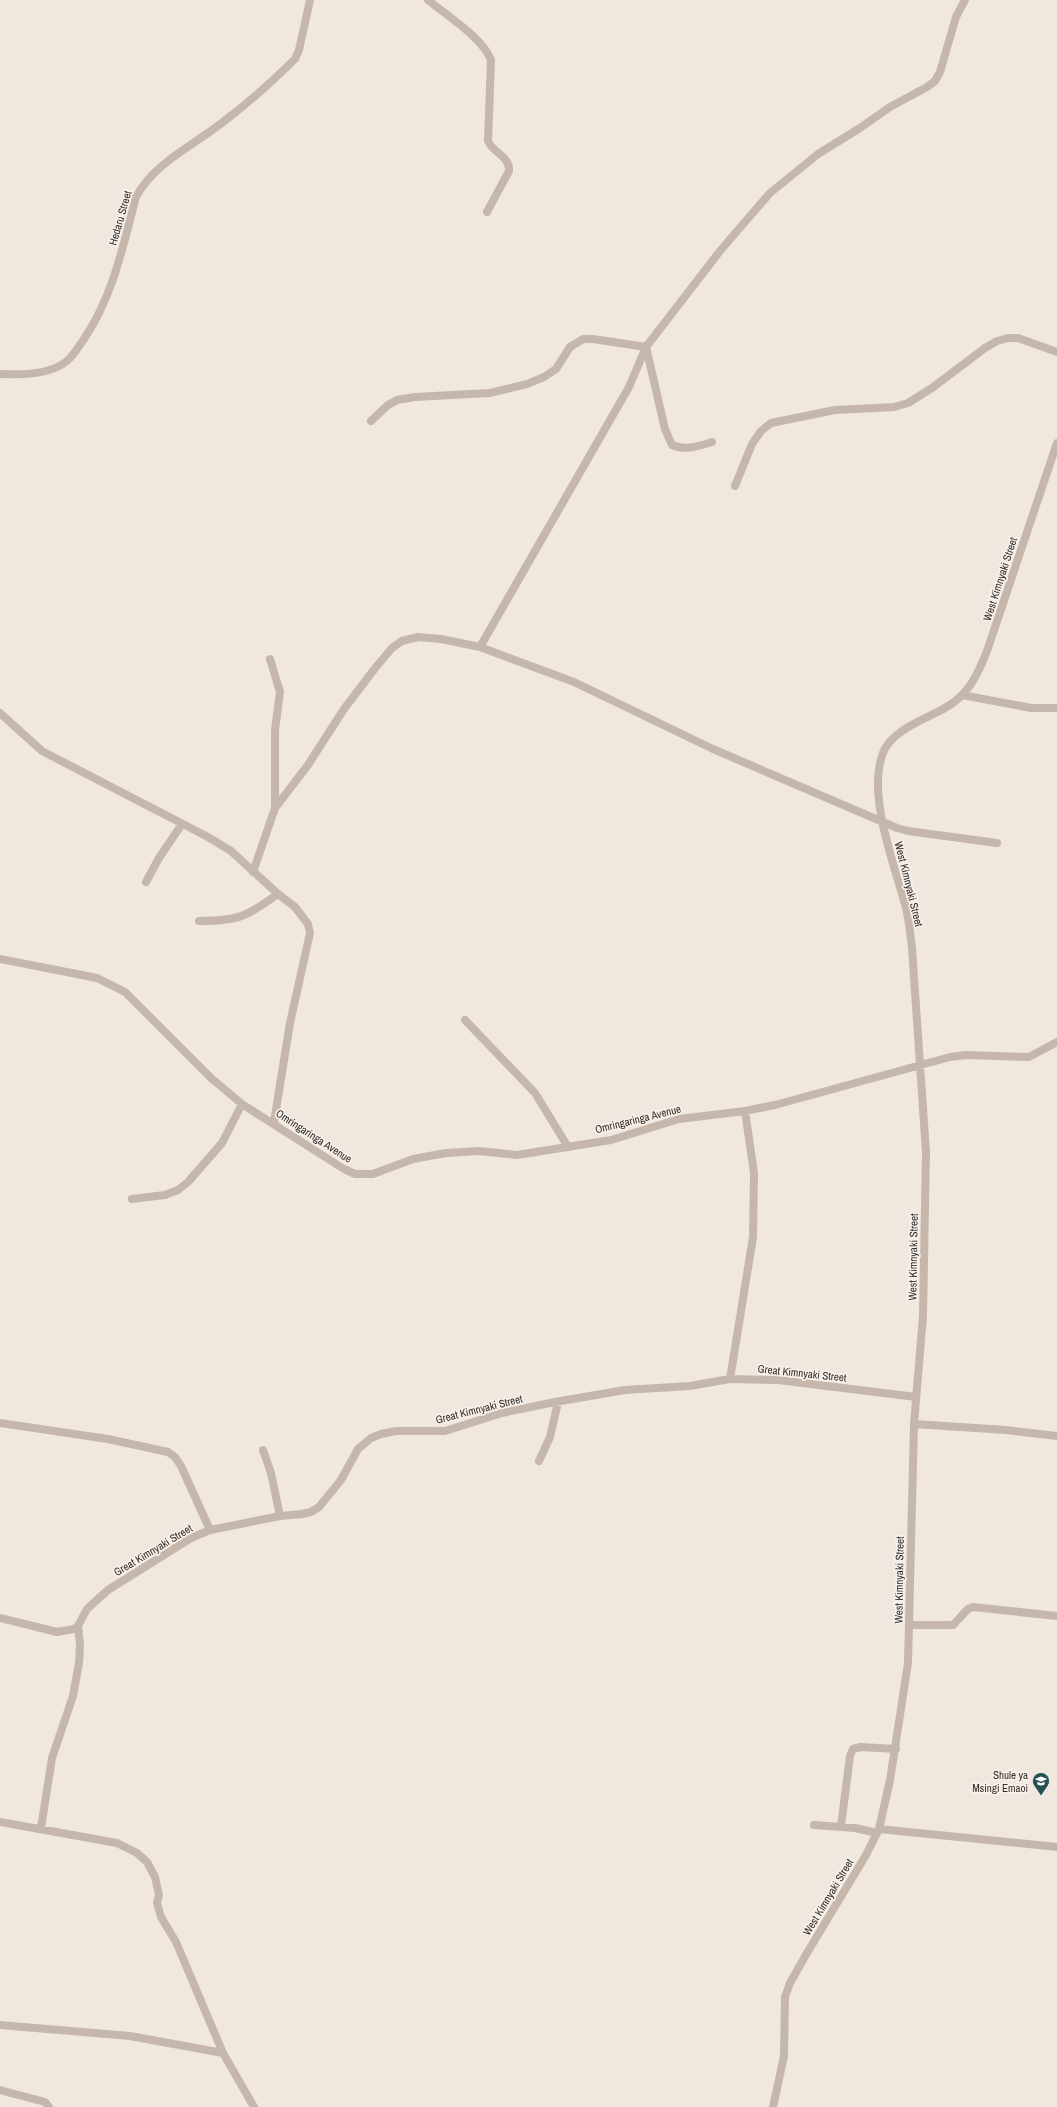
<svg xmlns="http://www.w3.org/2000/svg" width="1057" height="2107" font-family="'Archivo Narrow',sans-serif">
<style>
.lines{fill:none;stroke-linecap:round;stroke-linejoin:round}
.minor{stroke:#c6b7ac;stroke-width:8}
.labels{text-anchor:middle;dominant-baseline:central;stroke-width:3.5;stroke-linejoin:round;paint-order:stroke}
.street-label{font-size:11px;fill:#352d2a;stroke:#f8f1ea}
.poi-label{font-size:11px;fill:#352d2a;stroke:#f8f1ea;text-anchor:end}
</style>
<rect width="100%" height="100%" fill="#f0e7df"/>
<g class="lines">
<path class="minor" d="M428,0C446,15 483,38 491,60L488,141C493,153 510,156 509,171L487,212
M0,374C21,375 50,375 67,361C74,355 79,346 84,339C113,296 123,246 136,197C154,163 194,145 223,122C248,103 273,81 295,59L299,50L310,0
M371,421L388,405L397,400L415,397L490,393L527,384L544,377L556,369L570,347L583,339H593L646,347L665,429L672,445C685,451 699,446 712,442
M735,486L752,444L761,431L771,423L835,410L894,407L908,403L932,388L985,348L997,341L1008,338H1018L1057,352
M480,647L629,387L646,347L720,251L770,193L818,154L860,128L890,107L927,87L935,81L940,72L956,17L965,0
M270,659L280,692L275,730V808
M962,695L1031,708H1057
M0,713L42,751L208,837L231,851L278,894L295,907L308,924L310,933L290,1023L274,1122
M253,872L275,808L308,765L344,709L376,667L392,648L402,641L418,637L441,639L480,647L574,682L713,749L897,828L908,831L997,843
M146,882L159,858L182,824
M199,921C239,921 245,917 278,894
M0,959L97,978L125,992L211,1078L242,1104L344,1169L355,1174H373L413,1159L446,1153L479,1151L517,1155L611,1140L679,1119L745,1111L775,1105L950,1057L966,1055L1029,1057L1057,1042
M465,1020L535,1093L568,1147
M132,1199L165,1195L178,1190L188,1182L222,1143L242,1104
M730,1379L753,1237L754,1173L745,1111
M0,1423L108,1439L168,1452L175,1457L181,1466L210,1530
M914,1424L1006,1430L1057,1436
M263,1450L271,1473L280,1516
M539,1461L550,1437L558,1402
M0,1618L57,1632L74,1629L78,1626L87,1609L108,1590L191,1538L210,1530L280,1516L302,1514L311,1512L319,1507L341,1480L358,1449L371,1438L381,1434L396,1431H445L502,1413L555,1402L625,1390L690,1386L730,1379L778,1380L916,1397
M910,1625H953L968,1609L973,1607L1057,1616
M0,1822L117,1843L137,1853L147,1862L155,1877L159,1895L157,1903L161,1917L176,1942L223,2053L254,2107
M814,1825L855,1828L877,1833
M841,1826L850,1756L853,1749L861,1747L896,1749
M41,1828L52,1758L73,1696L79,1663L80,1645L78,1626
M879,1829L1057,1847
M0,2025L130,2036L223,2053
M0,2090L45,2102L49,2107
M773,2107L784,2056L785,1997L790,1983L807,1953L866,1855L879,1829L890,1780L908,1663L914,1424L923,1316L926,1152L912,948C910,932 909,916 904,901C893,861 867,793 883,753C886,744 895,736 902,731C921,717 946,712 962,695C974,683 981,666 987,651L1057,443"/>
</g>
<defs>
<symbol id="school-pin" viewBox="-11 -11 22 30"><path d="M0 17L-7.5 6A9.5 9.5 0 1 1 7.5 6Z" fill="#245052" stroke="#f8f1ea"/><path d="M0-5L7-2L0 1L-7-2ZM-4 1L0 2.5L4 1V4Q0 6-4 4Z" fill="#fff"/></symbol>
</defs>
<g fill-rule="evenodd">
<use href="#school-pin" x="1031" y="1771" width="20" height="27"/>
</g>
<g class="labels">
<g class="street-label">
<text transform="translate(120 218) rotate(-74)">Hedaru Street</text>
<text transform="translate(1000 579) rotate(-72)">West Kimnyaki Street</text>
<text transform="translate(909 884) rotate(76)">West Kimnyaki Street</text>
<text transform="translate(638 1119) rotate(-14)">Omringaringa Avenue</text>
<text transform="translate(314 1136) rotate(33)">Omringaringa Avenue</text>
<text transform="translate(913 1257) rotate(-89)">West Kimnyaki Street</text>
<text transform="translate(802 1373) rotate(6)">Great Kimnyaki Street</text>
<text transform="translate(479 1409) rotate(-14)">Great Kimnyaki Street</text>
<text transform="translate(153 1550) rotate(-31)">Great Kimnyaki Street</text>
<text transform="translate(899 1580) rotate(-89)">West Kimnyaki Street</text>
<text transform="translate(828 1897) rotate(-59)">West Kimnyaki Street</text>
</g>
<g class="poi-label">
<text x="1028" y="1775">Shule ya<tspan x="1028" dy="13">Msingi Emaoi</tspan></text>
</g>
</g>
</svg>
